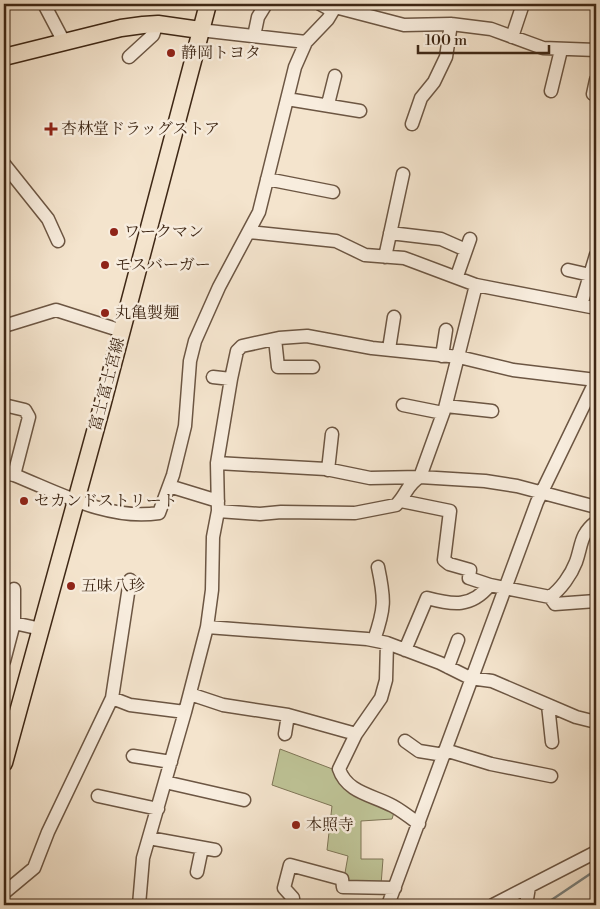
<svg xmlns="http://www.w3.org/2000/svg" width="600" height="909" font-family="'Libre Bodoni','Noto Serif JP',serif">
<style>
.green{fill:#bec396;stroke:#7e7556}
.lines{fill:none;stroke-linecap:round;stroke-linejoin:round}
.stream{stroke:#79807d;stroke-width:2.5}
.minor-casing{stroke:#6c5643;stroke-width:15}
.major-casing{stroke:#3e2715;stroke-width:19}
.minor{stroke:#f8edde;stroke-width:12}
.major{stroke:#f4e4cd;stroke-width:16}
.poi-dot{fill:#8f2418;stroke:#f8edde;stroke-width:2}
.labels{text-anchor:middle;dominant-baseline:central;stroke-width:5;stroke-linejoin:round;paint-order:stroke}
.poi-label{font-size:16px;fill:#3e2715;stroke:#f8edde;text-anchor:start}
.street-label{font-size:16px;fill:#3e2715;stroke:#f8edde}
</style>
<rect width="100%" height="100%" fill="#f4e4cd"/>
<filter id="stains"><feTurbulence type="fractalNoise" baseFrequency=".004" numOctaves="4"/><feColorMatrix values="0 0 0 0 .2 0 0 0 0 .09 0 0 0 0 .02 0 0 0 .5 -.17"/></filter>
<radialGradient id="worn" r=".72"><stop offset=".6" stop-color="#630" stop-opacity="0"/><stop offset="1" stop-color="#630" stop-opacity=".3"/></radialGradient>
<path class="green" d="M280,749L335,770L395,809L392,819L361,821V859H383L381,885L343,884L348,856L327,850L332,806L272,785Z"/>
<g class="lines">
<path class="stream" d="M544,905L596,870"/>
<defs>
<path id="minor" d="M44,4L64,42
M320,4L333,11
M335,7L404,25L451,24L491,29L543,48L596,50
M200,30L306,42
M254,36L258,17L266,4
M512,37L523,4
M129,57L153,35L157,24
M551,91L561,50
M593,94L596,80
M287,99L360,111
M328,104L335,76
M412,124L421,98L434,82L446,57L451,24
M4,164L48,219L58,241
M267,179L333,192
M250,232L336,241L365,255L404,258L476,285L596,308
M390,233L441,239L466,250
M385,257L403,174
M568,270L590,275
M457,276L470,239
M581,305L596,255
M4,326L56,310L122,331
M275,339L278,367H313
M389,349L394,317
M442,356L446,330
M231,379L237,351L242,346L279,338L307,336L372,348L459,357L513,370L596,380
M4,405L25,410L29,417L14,475
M403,405L443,413
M446,406L492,411
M217,463L326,469L370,478L420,477L485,481L517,486L596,507
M328,470L332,434
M4,473L14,475C59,493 109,521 159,513L173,475L185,426L190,361L195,341L219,287L259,212L295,67L306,42L328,19L337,4
M169,486L218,501
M401,501L450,511L444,560L449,564L470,570L469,578L490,585
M218,511L260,514L281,512L355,513L396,505C406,496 407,484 420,477L445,408L476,285
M550,597C561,589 571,575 576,562C582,545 580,534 596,522
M14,623L41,629
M207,627L367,639L387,643L440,663L470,678L492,681L576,717L596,722
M374,640C385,608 385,600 378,567
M387,643L386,680L381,698L356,734L339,769C347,793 373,795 393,806C402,811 411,818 419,824
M405,650L427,598C453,605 471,608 490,585L550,597L555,604L596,601
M4,661L14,623V589
M448,667L458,640
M190,694L223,705L288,715
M112,698L130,705L185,712
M548,705L552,742
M285,734L288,715L356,734
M405,741L419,751L444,755
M445,750L491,764L551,776
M133,756L171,762
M165,782L244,800
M98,796L158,809
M149,838L215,850
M197,872L202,848
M4,893L34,868L48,832L112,698L130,580
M139,905L143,858L185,712L207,627L212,590L213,537L218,511L217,463L231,379L213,377
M293,905V898L284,888L290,865L342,879L343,887L395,888
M388,905L537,502L596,380
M493,905L596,852
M526,905L529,887"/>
<path id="major" d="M4,57L121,28L143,25L158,24L200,30
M4,763L102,406L208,4"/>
</defs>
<use href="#minor" class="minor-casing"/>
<use href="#major" class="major-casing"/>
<use href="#minor" class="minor"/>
<use href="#major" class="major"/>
</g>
<g class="poi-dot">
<circle cx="171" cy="53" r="5"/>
<path d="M48.5 121.5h5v5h5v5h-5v5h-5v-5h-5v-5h5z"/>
<circle cx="114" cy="232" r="5"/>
<circle cx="105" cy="265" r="5"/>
<circle cx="105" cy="313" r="5"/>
<circle cx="24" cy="501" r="5"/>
<circle cx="71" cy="586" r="5"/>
<circle cx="296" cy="825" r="5"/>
</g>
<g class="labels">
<g class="poi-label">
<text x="181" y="53">静岡トヨタ</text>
<text x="61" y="129">杏林堂ドラッグストア</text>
<text x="124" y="232">ワークマン</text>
<text x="115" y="265">モスバーガー</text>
<text x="115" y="313">丸亀製麺</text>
<text x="34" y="501">セカンドストリート</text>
<text x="81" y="586">五味八珍</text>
<text x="306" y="825">本照寺</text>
</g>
<g class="street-label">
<text transform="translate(107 384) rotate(-75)">富士富士宮線</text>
</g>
</g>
<rect width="600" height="909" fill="none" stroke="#f4e4cd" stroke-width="20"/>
<rect x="5" y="5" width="590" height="899" fill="none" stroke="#3e2715" stroke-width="2.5"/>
<rect x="10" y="10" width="580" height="889" fill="none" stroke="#3e2715"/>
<path d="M418 45v8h131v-8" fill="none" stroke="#3e2715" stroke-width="2.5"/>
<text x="425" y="45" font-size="15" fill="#3e2715" stroke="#f8edde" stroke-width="4" paint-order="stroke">100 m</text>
<rect width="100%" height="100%" filter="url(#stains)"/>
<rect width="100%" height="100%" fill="url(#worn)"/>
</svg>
